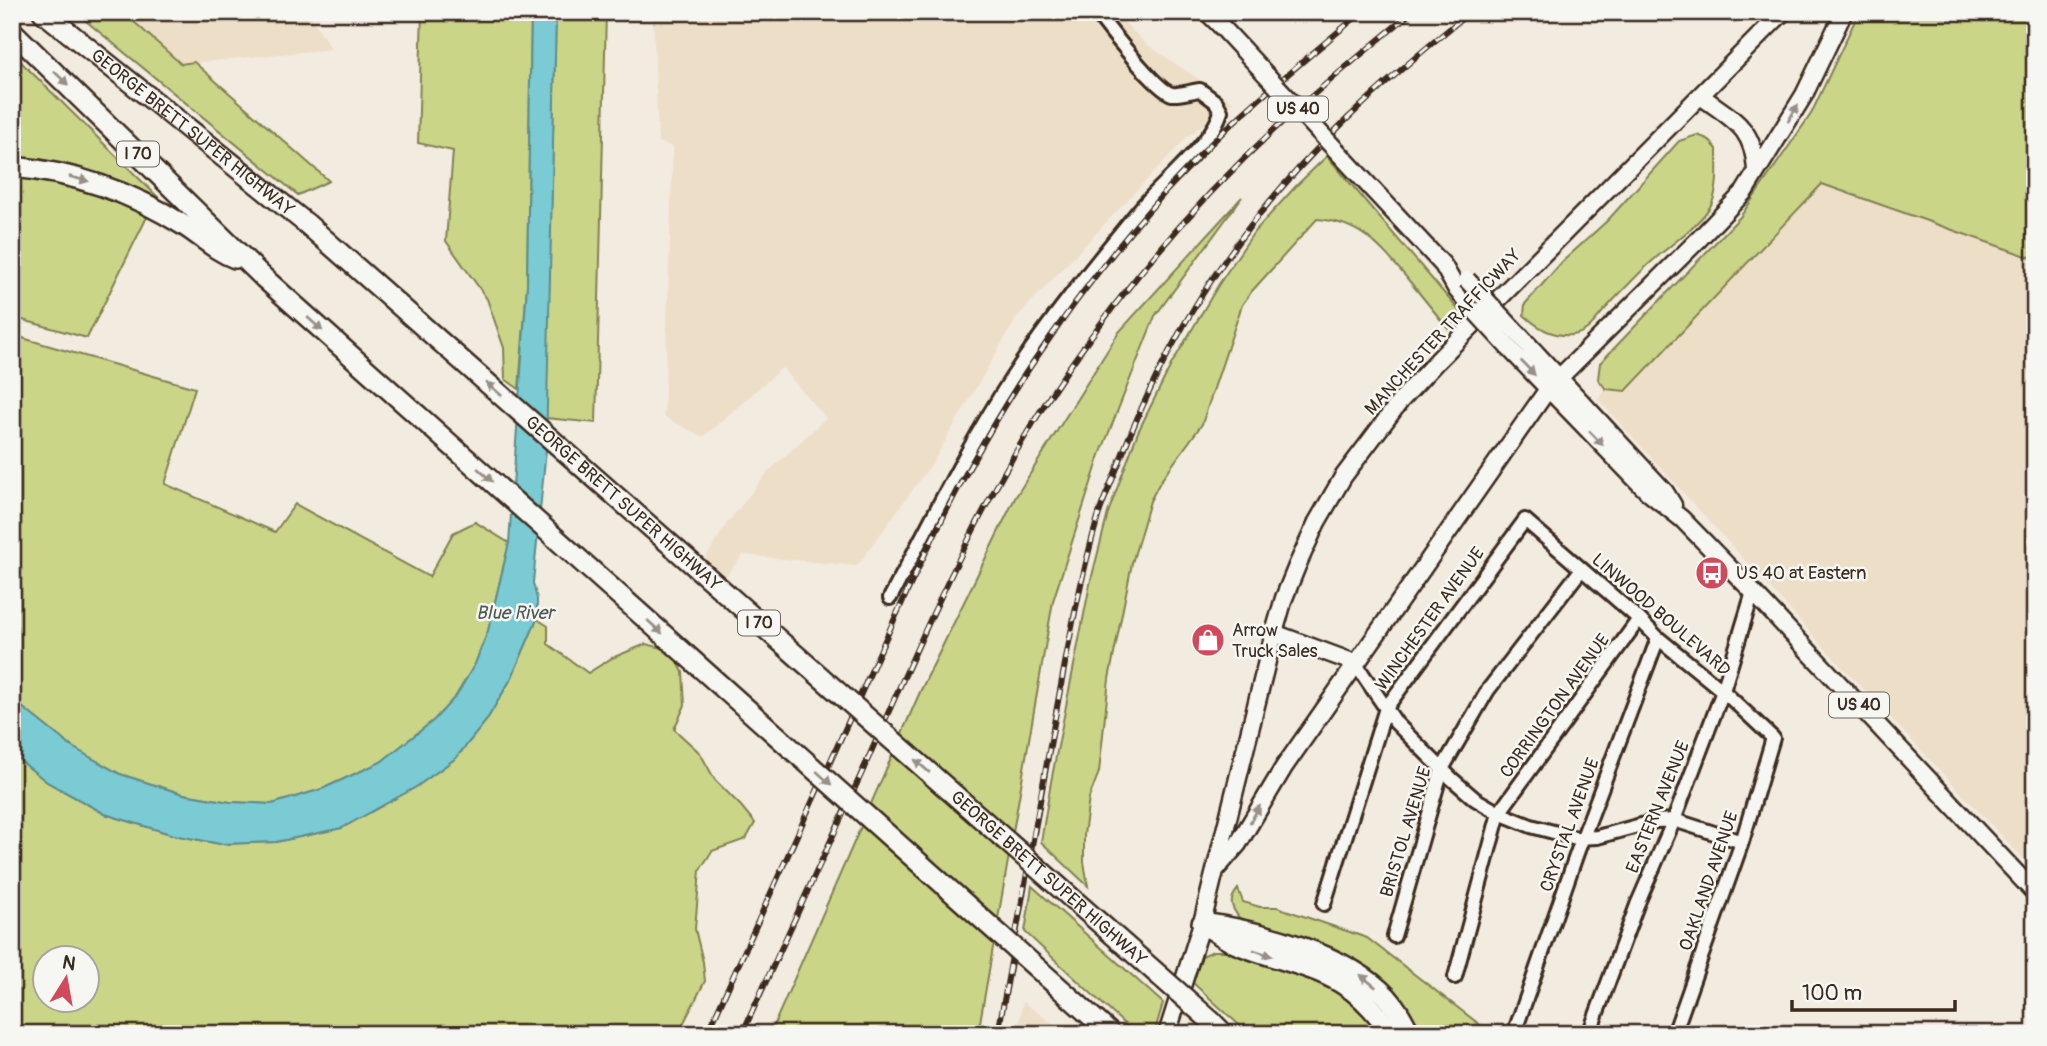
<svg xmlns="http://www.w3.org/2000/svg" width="2047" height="1046" font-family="Pangolin,sans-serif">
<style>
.built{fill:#eddec8}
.green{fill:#cad588;stroke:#828053;stroke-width:2;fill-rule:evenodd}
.water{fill:#7acbd4;stroke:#618b8b;stroke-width:2}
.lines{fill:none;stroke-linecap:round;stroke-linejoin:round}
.minor-casing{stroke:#3b2a1e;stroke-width:18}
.major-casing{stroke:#3b2a1e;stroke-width:21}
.highway-casing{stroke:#3b2a1e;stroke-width:24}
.minor{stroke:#f6f6f2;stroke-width:12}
.major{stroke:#f6f6f2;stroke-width:16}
.highway{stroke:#f6f6f2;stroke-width:19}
.rail-casing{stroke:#3b2a1e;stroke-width:6}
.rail{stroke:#f6f6f2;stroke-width:3.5;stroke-dasharray:10;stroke-linecap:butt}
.major-bridge-casing{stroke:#3b2a1e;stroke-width:21;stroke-linecap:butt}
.highway-bridge-casing{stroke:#3b2a1e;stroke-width:24;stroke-linecap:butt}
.major-bridge{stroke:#f6f6f2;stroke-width:16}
.highway-bridge{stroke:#f6f6f2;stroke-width:19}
.oneway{fill:#989088}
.labels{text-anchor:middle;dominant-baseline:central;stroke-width:5;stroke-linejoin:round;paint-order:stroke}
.shield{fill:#f6f6f2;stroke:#73675e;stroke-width:2}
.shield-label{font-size:16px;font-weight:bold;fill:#3b2a1e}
.street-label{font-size:18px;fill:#3b2a1e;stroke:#f6f6f2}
.poi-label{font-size:18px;fill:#3b2a1e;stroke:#f6f6f2;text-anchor:start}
.water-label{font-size:19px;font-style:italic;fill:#4e5a55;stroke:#f6f6f2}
</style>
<rect width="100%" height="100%" fill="#f2ebdf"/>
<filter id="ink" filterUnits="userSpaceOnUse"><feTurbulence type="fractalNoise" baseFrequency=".0143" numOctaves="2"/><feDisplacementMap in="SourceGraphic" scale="14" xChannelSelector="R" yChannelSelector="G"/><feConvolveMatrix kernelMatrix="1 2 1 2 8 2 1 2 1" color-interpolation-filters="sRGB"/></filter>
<g filter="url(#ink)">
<path class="built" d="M123,12H308L331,49L181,64Z
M653,12H1114L1146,44L1233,102L1188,136L1017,317L933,462L857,566L743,555L723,579L703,562L728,522L767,473L826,418L782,368L703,437L664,417L673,147L658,142Z
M1822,183L2035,259V871L1832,656L1598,399L1606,389L1626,391Z
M1023,1002L1067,1034H1017Z"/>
<path class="green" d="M75,12H123L181,64L194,62L329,181L298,195Z
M422,12H531L527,285L519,389L505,379L504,348L487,299L446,241L453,151L418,143Z
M556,12H606L596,423L546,418Z
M1859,12H2035V259L1822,184L1626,391L1606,389L1598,379L1600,363L1740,217L1811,114Z
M12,53L175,214L12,162Z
M1697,135L1708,139L1717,149C1717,166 1719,186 1712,203C1703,223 1667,247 1650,263C1635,277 1622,291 1608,306C1596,318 1590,333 1572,335C1552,337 1537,327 1524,315L1525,304L1562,262L1608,220L1679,141Z
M1327,156L1462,314L1448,329C1434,311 1420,294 1406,277C1380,246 1360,222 1317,219L1252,291L1242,305L1202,424L1160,482L1150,501L1132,563L1109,679L1099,772L1089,798L1084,835V862L1088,886L1041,842L1051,782L1090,584L1108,513L1138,432L1171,365L1219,284L1254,232L1297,185Z
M12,174H22L108,196L149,213L87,338L12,317Z
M1242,197L1155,316L1100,455L1053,601L978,1034H770L920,692L1015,498L1119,332Z
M12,335L195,388L165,484L275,532L295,504L429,577L453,533L475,522L509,543L488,631L475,664L456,696L434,720L381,762L322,789L272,804L230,802L183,794L120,774L72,747L12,699Z
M537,619L548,626V644L588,673L612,658L646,644L671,650L683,672L685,705L674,729L700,753L715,780L741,806L755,823L746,839L712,851L700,870L695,929L703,962L705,981L678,1034H12V754L47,782L105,814L174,835L220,844L276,842L341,828L416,787L456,758L486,721L512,677ZM46,958H88V1000H46Z
M1032,886L1163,1003L1154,1034H1135L1025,932Z
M1238,889L1243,902L1260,907H1277L1367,938L1492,1034H1419C1398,1009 1371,969 1344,955C1312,938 1270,936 1240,919C1231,907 1228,901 1238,889Z
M1213,951H1226L1312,978L1350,998L1381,1034H1249L1193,983L1202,956Z"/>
<path class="water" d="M531,12H556L546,449L533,583L537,599V619L512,677L486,721L456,758L416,787L342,828L276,842L220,844L174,835L105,814L47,782L12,754V699L72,747L120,774L183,794L230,802L272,804L322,789L381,762L434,720L456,696L475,664L488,631L509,543L527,285Z"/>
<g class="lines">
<defs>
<path id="minor" d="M890,598C929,525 966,449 1011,379C1050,319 1095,264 1140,209C1162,183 1214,141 1221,111L1216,102L1200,90C1191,91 1181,95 1172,94C1157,91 1108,28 1096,12
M1355,663L1396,723L1452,779L1475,799L1499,813L1531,826L1576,838L1597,837L1656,821L1674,820L1742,842
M1324,904L1386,708L1525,520L1639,619L1658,638L1723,691L1773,738L1742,842L1674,1034
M1394,936L1442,769L1488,690L1581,570
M1455,977L1499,813L1639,619
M1517,1025L1577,853L1658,638
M1589,1034L1637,905L1674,820L1723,691L1753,592"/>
<path id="major" d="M1207,12L1221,26
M1701,96C1733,120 1754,127 1756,171
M1374,191L1443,265L1457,290L1475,311
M1520,336L1665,492L1673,505
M1508,347L1648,492L1682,519L1753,592L2035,893
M1559,378L1699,239L1744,192L1804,95L1844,12
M1274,633L1355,663
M1217,868L1238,844L1284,767L1548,389
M1167,1034L1202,923L1274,633L1284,598L1297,566L1317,522L1343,477L1401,400L1437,361L1783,12"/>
<g id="highway">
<path id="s1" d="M43,12L307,224"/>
<path d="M12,31L264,278"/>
<path d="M12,167C73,172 133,193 185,226C202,237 216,251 235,258"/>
<path d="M1202,923C1259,931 1347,954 1387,997C1396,1007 1404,1021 1410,1034"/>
<path d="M1209,928C1218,933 1227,940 1237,944C1303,970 1349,967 1391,1034"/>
<path d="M1212,1022L1224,1034"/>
</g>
</defs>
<use href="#minor" class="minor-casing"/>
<use href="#major" class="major-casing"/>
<use href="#highway" class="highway-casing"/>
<use href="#minor" class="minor"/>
<use href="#major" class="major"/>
<use href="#highway" class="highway"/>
<defs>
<path id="rail" d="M707,1034C758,921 809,808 860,696C910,583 961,470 1030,367C1087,282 1152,200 1226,129C1270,88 1316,50 1362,12
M742,1034C782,945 824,857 864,768C924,631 983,493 1068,369C1129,281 1200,198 1279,125C1322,86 1368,49 1412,12
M998,1034C1016,932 1034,830 1053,729C1066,658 1078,587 1098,517C1103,500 1111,484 1117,468C1147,388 1187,311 1238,242C1303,153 1385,81 1470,12"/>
</defs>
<use href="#rail" class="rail-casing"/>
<use href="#rail" class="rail"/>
<defs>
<path id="major-bridge" d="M1221,26L1374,191
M1467,280L1520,336
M1475,311L1508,347"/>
<g id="highway-bridge">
<path id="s2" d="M307,224L1212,1022"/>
<path d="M264,278L1111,1034"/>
</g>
</defs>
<use href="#major-bridge" class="major-bridge-casing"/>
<use href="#highway-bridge" class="highway-bridge-casing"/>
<use href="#major-bridge" class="major-bridge"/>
<use href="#highway-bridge" class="highway-bridge"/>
</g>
<defs><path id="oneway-solid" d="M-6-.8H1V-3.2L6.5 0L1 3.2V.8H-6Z" transform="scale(1.75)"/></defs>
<g class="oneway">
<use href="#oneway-solid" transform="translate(61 78) rotate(44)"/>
<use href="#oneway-solid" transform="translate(1793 113) rotate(-60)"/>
<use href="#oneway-solid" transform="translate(79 179) rotate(14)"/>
<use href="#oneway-solid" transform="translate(315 324) rotate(42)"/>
<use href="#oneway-solid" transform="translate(1528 368) rotate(46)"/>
<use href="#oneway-solid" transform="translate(494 389) rotate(-139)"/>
<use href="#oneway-solid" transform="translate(1596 438) rotate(46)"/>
<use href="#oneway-solid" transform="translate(485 475) rotate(42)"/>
<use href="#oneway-solid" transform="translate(655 627) rotate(42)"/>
<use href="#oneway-solid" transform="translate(922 766) rotate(-139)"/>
<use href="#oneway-solid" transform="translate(824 778) rotate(42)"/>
<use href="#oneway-solid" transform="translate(1255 814) rotate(-60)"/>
<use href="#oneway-solid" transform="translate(1263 953) rotate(18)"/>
<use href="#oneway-solid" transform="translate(1368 981) rotate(-141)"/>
</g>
</g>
<defs>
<symbol id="bus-disc" viewBox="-11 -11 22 22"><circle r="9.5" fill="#d1495b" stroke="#f6f6f2"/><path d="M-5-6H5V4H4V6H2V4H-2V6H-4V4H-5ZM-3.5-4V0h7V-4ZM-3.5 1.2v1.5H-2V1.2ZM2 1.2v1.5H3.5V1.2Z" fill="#fff"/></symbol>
<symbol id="shop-disc" viewBox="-11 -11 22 22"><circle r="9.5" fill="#d1495b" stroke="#f6f6f2"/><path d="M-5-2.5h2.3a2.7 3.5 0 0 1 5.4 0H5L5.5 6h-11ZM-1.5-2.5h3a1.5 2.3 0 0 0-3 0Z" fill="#fff"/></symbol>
</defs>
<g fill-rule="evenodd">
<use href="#bus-disc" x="1693" y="554" width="38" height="38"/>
<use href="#shop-disc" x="1189" y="621" width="38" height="38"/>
</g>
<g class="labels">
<g class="shield">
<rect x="1268" y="96.5" width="60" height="25" rx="5"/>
<rect x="117" y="141.5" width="42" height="25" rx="5"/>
<rect x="738" y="610.5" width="42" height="25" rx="5"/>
<rect x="1829" y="692.5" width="60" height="25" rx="5"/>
</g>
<g class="shield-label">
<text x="1298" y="109">US 40</text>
<text x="138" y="154">I 70</text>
<text x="759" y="623">I 70</text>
<text x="1859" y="705">US 40</text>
</g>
<g class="street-label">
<text stroke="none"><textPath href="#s1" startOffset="192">GEORGE BRETT SUPER HIGHWAY</textPath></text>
<text transform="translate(1443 332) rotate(-47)">MANCHESTER TRAFFICWAY</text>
<text stroke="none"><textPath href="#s2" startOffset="422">GEORGE BRETT SUPER HIGHWAY</textPath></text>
<text transform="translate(1661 615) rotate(41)">LINWOOD BOULEVARD</text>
<text transform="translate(1430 619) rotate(-54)">WINCHESTER AVENUE</text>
<text transform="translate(1555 706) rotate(-54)">CORRINGTON AVENUE</text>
<text transform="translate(1658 807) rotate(-68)">EASTERN AVENUE</text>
<text transform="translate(1570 825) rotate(-70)">CRYSTAL AVENUE</text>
<text transform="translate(1406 832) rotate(-73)">BRISTOL AVENUE</text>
<text stroke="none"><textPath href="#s2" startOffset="989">GEORGE BRETT SUPER HIGHWAY</textPath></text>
<text transform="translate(1709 881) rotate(-71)">OAKLAND AVENUE</text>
</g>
<g class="poi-label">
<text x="1736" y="573">US 40 at Eastern</text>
<text x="1232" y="630">Arrow<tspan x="1232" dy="21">Truck Sales</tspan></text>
</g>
<g class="water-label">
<text x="515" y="613">Blue River</text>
</g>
</g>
<rect width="2047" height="1046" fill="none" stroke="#f6f6f2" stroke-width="42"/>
<rect x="21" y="21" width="2005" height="1004" fill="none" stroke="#3b2a1e" stroke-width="2.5" filter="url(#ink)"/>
<g transform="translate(66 979) rotate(11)"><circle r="33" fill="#f6f6f2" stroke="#aba49d" stroke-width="2"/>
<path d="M0-5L12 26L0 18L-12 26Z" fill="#d1495b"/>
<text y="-10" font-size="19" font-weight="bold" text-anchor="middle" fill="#3b2a1e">N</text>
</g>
<path d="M1792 1000v10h163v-10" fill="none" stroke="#3b2a1e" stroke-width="3.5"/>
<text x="1802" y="1000" font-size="21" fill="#3b2a1e" stroke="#f6f6f2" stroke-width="5" paint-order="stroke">100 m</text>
</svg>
